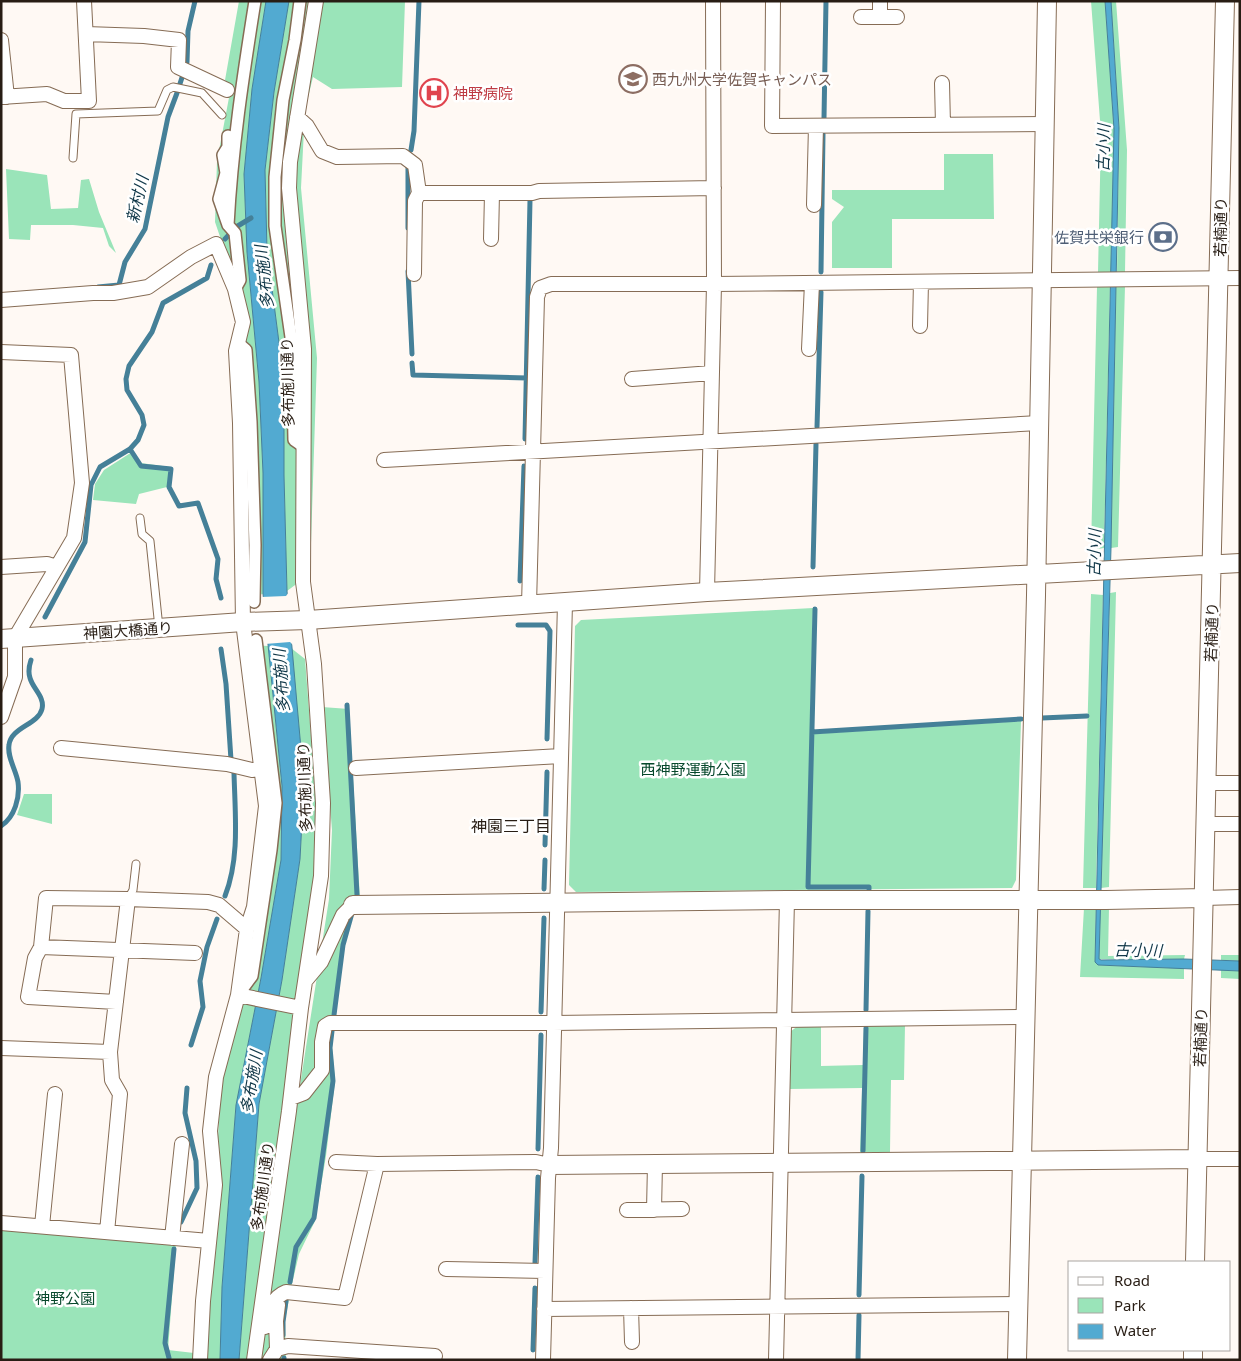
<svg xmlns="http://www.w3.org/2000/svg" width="1241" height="1361" font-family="'Noto Sans','Noto Sans JP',sans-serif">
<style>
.green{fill:#9ae4b9}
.water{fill:#52aad1;stroke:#458098}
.pier{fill:#fff9f4}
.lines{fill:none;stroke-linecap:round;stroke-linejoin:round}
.stream{stroke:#458098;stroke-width:5}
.service-casing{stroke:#866c55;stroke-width:9}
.pedestrian-casing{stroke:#866c55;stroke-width:14}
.minor-casing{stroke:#866c55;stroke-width:16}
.tertiary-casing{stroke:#866c55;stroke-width:20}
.service{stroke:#fff;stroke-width:7}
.pedestrian{stroke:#fff;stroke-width:11}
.minor{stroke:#fff;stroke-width:14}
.tertiary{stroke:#fff;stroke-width:18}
.labels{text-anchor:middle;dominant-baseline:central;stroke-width:5;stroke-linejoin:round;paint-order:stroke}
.education-label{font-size:15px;fill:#785e54;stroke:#fff;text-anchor:start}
.health-label{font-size:15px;fill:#be3a42;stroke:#fff;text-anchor:start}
.street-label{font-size:15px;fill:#281d14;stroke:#fff}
.service-label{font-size:15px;fill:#4e5e75;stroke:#fff;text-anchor:end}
.park-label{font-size:15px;fill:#07482c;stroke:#fff}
.water-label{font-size:16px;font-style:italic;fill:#113849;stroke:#fff}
.neighbourhood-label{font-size:16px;fill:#281d14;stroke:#fff}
</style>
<rect width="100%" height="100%" fill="#fff9f4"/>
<path class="green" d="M239,1H266L252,89L244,174L247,252L259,382L263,473V594L251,596L247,421L241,353L248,319L215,222L217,161L231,87L225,80Z
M289,1H405L402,87L332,89L313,77L305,110L301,188L317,358L310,574L287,591L284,475V382L267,250L265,170L274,92Z
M1091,1H1105L1114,129L1111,272H1098L1101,134Z
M1111,1H1116L1127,150L1125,272H1117L1119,128Z
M944,154H993L994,219H892V268H832V222L844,207L832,199V190H944Z
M6,169L47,175L51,209L78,208L81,180L89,179L99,212L116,253L109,246L103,228L73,225H31L30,240L9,239Z
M1125,286L1118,547L1111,548L1116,287Z
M1097,287H1110L1104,548L1091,550Z
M132,452L141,463L170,467L167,487L139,494L136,504L93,500L95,484L104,470Z
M1116,592L1109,887L1101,888L1110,593Z
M1091,594L1103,595L1096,888H1083Z
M813,608L810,734L1021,721L1016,880L1012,888L576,892L569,885L575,626L581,620Z
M251,645L268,646L282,786L281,860L261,978L236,1105L222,1287L220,1360H205L208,1307L222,1191L218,1137L221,1087L238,1018L271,803Z
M291,648L305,659L316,800L315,874L247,1360H239L259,1104L282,980L300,859L304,783Z
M322,707L349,709L360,899L353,912L344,945L332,1047L335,1081L326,1156L315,1221L299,1254L292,1284L285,1320L286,1360H261L262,1330L329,899L332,830Z
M24,794H52V824L17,815Z
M1084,908H1096L1095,962L1098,965L1184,968V979L1080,977Z
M1100,908H1109L1108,956L1185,955L1184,959H1099Z
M1221,955H1240V961L1221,960Z
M1221,970L1240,971V979L1221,978Z
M799,1025H821V1066L863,1065L864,1025H905L904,1080H891L890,1152H860L862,1088L789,1089L790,1032Z
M1,1229L176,1245L168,1350L194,1353V1360H1Z"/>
<path class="water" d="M266,1H289L274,92L265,170L267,250L284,381V475L287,591L304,783L300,859L282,980L259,1104L239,1360H220L222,1287L236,1105L261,978L281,860L282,786L263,594V473L259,382L247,252L244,174L252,89Z
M1105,1H1111L1119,128L1111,548L1099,959L1101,960L1184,959L1240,961V971L1098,965L1095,962L1114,129Z"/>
<path class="pier" d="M289,592L293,645L290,642L265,644L261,597L286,596Z"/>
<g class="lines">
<path class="stream" d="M824,118L826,1
M411,150L414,131L419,1
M408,228V168
M225,239L236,227L251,218
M408,271L412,354
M821,272L823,134
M98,287L119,285L125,262L145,229L168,117L177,93L187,62L188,31L195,1
M412,363L413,375L527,378
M817,427L821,292
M525,439L530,200
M130,449L141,466L171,469L169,487L179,506L198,503L218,559L216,579L221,598
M813,567L816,444
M520,581L524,466
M815,609L808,887H869V889
M45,617L85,542L91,485L100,467L130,449L138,440L144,425L142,415L127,390L126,379L129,366L152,332L163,303L207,278L211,265
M518,625H546L550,631L547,739
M221,649L226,684L231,760
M347,705L357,895
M1042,718L1087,716
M812,732L1021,719
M1,826C15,817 20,797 18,782C16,770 7,757 9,745C11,727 38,725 42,709C45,697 33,689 30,678C28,672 29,666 31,660
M545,845L547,772
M544,889L545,860
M225,896C240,858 235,814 234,773
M866,1010L868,911
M541,1012L544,918
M334,1015L343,945L352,913
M191,1045L203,1007L200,981L207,947L217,919
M538,1149L541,1035
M863,1151L866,1028
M181,1222L197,1188L196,1161L185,1113L187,1088
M535,1263L538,1177
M290,1282L296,1247L314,1218L333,1081L330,1048L332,1031
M859,1295L862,1176
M283,1335V1322L286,1301
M533,1350L535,1288
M169,1358L165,1343L174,1249
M284,1358V1360
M858,1360L859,1315"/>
<defs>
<path id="service" d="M73,158L76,114L158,111L167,90L173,87L202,93L222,115
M140,518L142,534L150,541L159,628
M128,899L133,890L136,864"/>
<path id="pedestrian" d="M300,1L295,40L283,100L275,177V226L292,344L294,440L304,447
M228,136V147L223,155L226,173L219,199L228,225L235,233L240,280L235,289
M228,225C232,149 243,76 255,1
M238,343L246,350L251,422L255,545L254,602
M238,995L252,976L271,850L276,803L256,640"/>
<path id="minor" d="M773,1L772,126L1045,124
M880,1V17
M861,17H897
M86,34L144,36L179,40L178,67L227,90
M1,40L7,97
M942,83L943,125
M1,97L47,94L64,101H89L84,1
M297,117L307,126L322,151L337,157L403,156L415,165L419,193H532L539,191L714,188
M814,205L816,126
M491,239L492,193
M414,274L415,201L419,193
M1,300L93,293H113L148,287L191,257L216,244L235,289L243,322L236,351L240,423L243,622L266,806L254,907L247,929L238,995L216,1077L210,1131L215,1185L203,1301L200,1360
M920,326L921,282
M809,349L812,283
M1,352L71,355L82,483L74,538L15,638V677L1,717
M632,379L712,373
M384,460L1039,423
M1,567L47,564L57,567
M707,592L714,284L713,1
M529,605L537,297L540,288L551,284H714L1240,278
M61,748L227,764L252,770L261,769
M356,768L561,756
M1207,783H1240
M1206,824H1240
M1204,898L1240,897
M128,899L46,898L41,947L195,953
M41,947L35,958L28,997L116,1002
M306,980L321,962L343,915L353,905
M238,995L301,1008
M1,1048L110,1052
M291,1098L304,1093L322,1070V1042L325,1026L330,1023H554L1024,1017
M1197,1159H1240
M377,1164L536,1162L549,1165
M627,1210L682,1209
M654,1210L655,1164
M1,1223L209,1241
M42,1226L55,1094
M107,1232L120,1094L112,1080L110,1052L128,899L208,902L219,905L247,929
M172,1238L182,1144
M446,1269L545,1271
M631,1308L632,1342
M544,1309L1018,1304
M265,1327C269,1313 271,1298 286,1292L345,1298L377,1164L336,1162
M277,1349L276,1321L278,1305
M254,1360L289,1111L301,1008L321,876L323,803L314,664L303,582L304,349L289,188L290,162L316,1
M270,1360L277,1349L288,1346L435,1356
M543,1360L548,1178L551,1148L565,603
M776,1360L787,900"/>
<path id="tertiary" d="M1,639L243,622L308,620L707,592L1240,563
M353,905L787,900H1106L1204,898
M549,1165L1197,1159
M1195,1262L1225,1
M1017,1360L1036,595L1047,1
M1193,1360V1350"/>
</defs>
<use href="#service" class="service-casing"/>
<use href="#pedestrian" class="pedestrian-casing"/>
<use href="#minor" class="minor-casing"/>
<use href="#tertiary" class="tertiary-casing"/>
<use href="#service" class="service"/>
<use href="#pedestrian" class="pedestrian"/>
<use href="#minor" class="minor"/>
<use href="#tertiary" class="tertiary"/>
</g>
<defs>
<symbol id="university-ring" viewBox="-11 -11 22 22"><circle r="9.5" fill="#fff" stroke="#8d6e63" stroke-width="1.5"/><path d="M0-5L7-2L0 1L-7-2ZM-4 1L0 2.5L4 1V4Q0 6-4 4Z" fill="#8d6e63"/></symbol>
<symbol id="hospital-ring" viewBox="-11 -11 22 22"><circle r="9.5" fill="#fff" stroke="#e0444e" stroke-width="1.5"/><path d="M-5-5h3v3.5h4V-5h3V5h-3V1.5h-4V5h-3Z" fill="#e0444e"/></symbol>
<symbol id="bank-ring" viewBox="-11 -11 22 22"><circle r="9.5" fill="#fff" stroke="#5c6f8a" stroke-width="1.5"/><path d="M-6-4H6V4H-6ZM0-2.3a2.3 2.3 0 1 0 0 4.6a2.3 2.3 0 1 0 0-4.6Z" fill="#5c6f8a"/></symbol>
</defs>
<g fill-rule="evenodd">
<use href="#university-ring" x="617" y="63" width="32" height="32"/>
<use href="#hospital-ring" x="418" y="77" width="32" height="32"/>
<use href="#bank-ring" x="1147" y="221" width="32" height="32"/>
</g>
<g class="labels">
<g class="education-label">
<text x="652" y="79">西九州大学佐賀キャンパス</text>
</g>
<g class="health-label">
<text x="453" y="93">神野病院</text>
</g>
<g class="street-label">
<text transform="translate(1220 227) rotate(-89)">若楠通り</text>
<text transform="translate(287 382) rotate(-91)">多布施川通り</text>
<text transform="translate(128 630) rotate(-4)">神園大橋通り</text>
<text transform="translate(1211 632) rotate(-88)">若楠通り</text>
<text transform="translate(304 787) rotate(-92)">多布施川通り</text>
<text transform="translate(1200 1037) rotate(-88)">若楠通り</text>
<text transform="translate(262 1186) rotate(-82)">多布施川通り</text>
</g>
<g class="service-label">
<text x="1144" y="237">佐賀共栄銀行</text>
</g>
<g class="park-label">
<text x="693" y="769">西神野運動公園</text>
<text x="65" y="1298">神野公園</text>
</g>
<g class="water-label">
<text transform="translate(1103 148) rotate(-89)">古小川</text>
<text transform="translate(137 199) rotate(-77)">新村川</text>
<text transform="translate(264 277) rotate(-96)">多布施川</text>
<text transform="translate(1094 553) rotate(-89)">古小川</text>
<text transform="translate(281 681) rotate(-94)">多布施川</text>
<text transform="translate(1138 950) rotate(1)">古小川</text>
<text transform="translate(251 1082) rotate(-81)">多布施川</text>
</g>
<g class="neighbourhood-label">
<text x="511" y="826">神園三丁目</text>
</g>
</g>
<rect width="1241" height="1361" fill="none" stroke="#281d14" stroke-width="5"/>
<rect x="1068" y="1261" width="162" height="90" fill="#ffffff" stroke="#a9a5a1"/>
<rect x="1078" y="1277" width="25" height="8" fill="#ffffff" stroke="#a9a5a1"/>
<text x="1114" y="1286" font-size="15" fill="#281d14">Road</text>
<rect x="1078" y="1298" width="25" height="15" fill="#9ae4b9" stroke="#a9a5a1"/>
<text x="1114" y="1311" font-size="15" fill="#281d14">Park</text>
<rect x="1078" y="1324" width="25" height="15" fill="#52aad1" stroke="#a9a5a1"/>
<text x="1114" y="1336" font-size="15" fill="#281d14">Water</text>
</svg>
